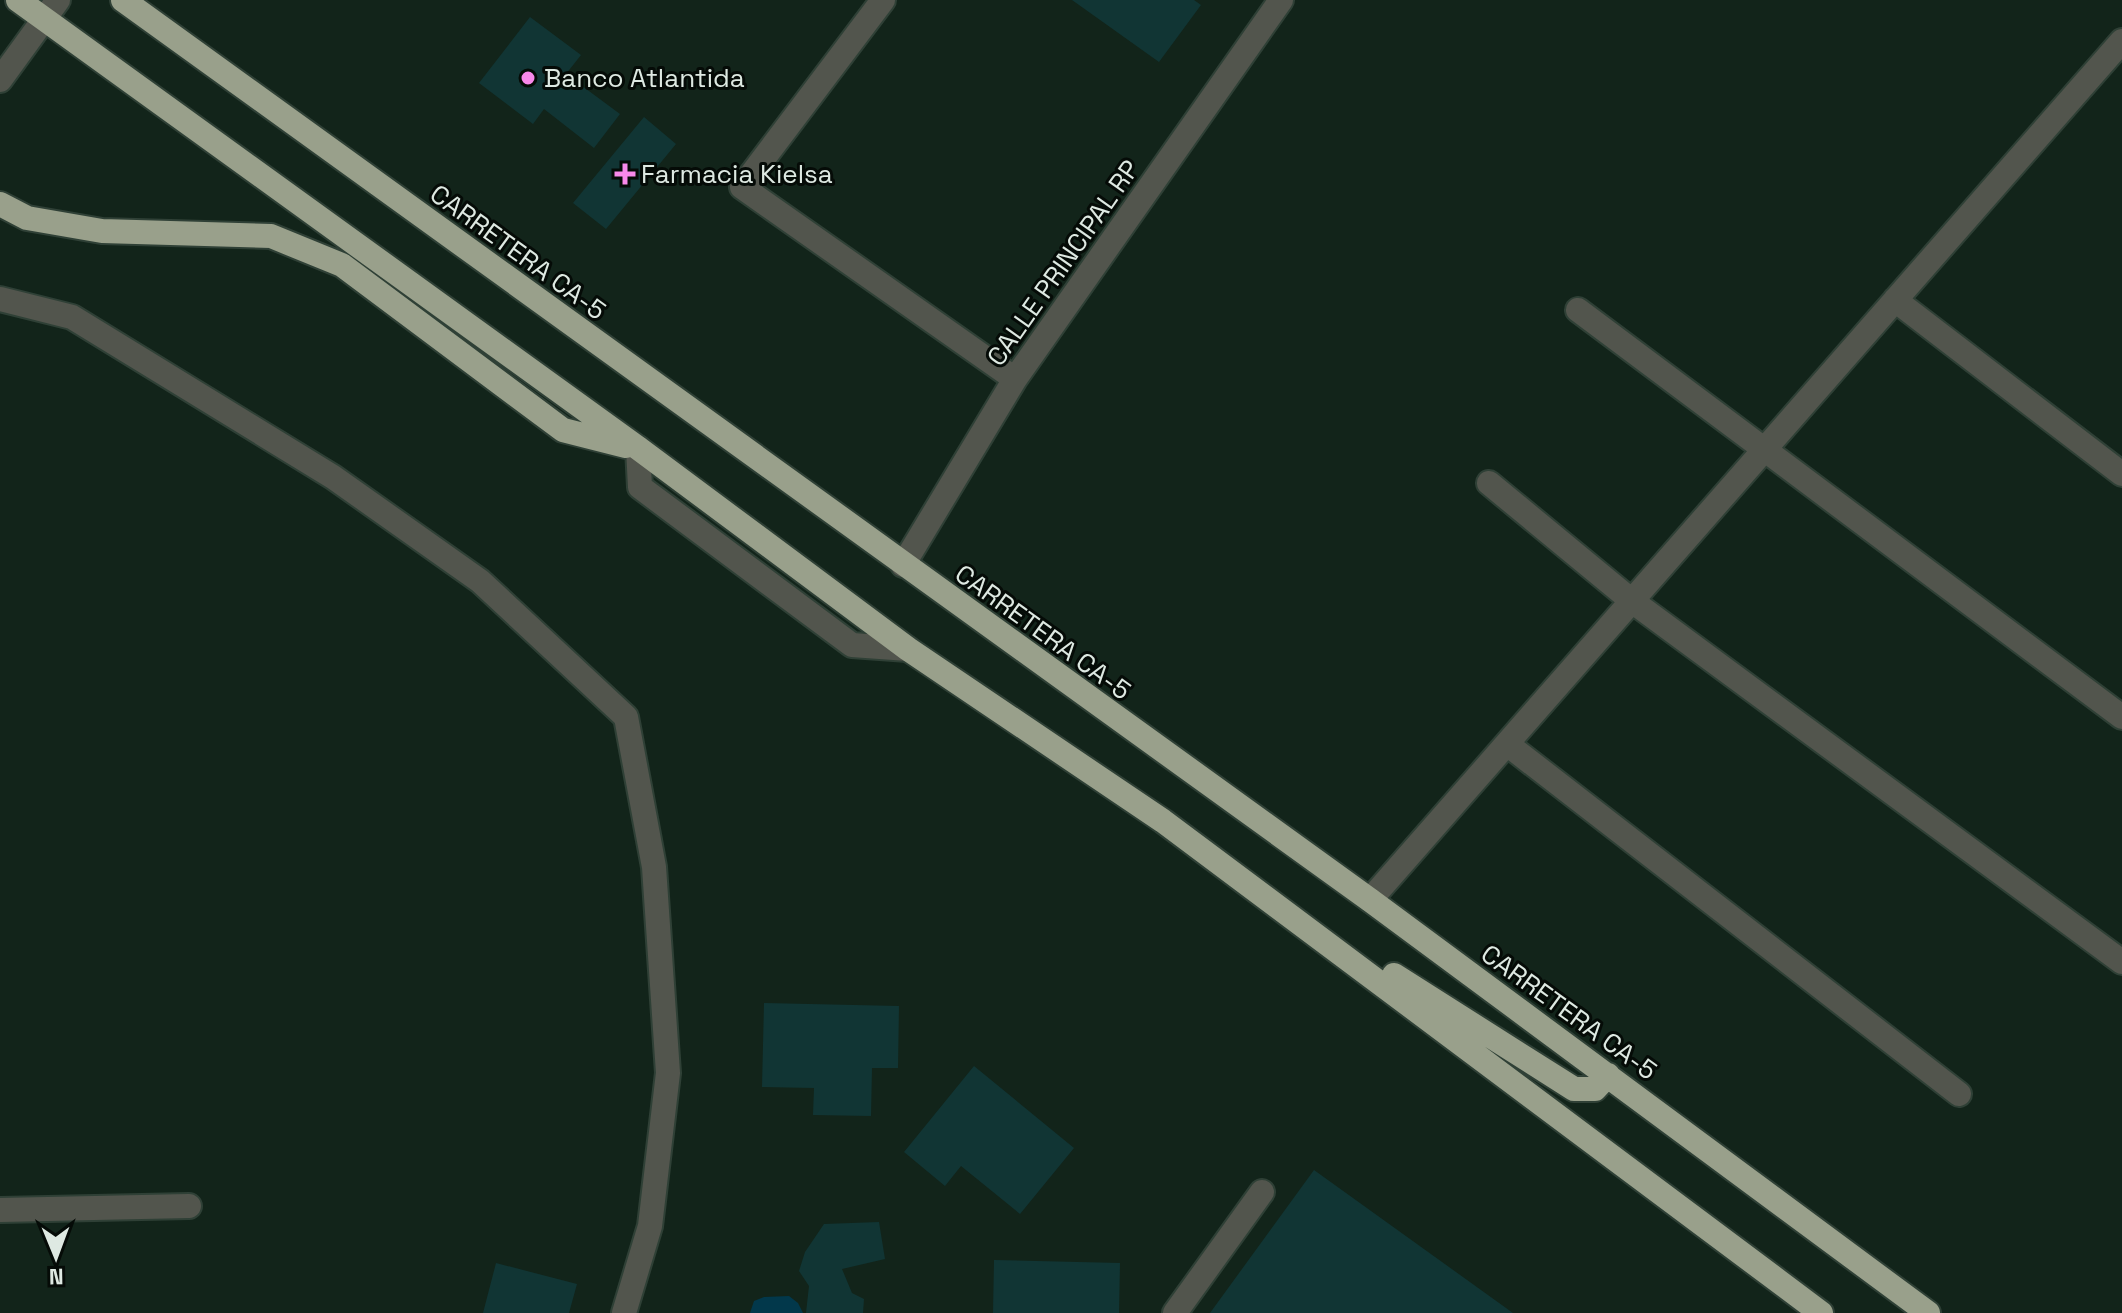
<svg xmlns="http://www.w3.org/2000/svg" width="2122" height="1313" font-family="'Space Grotesk',sans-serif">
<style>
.water{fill:#02384b}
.building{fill:#113534}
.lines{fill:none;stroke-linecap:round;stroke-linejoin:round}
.minor-casing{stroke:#2f4036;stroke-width:28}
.highway-casing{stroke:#2f4036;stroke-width:28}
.minor{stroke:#52554d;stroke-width:24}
.highway{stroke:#99a08b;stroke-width:24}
.poi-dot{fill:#f888ea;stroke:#050b07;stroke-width:3}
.labels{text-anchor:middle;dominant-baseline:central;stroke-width:6;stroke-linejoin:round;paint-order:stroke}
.poi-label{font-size:26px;fill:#dee9e2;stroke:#050b07;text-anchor:start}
.street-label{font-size:26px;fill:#dee9e2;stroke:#050b07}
</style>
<rect width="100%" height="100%" fill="#12241a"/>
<path class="water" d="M789,1296L798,1303L803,1313H750L754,1301L764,1297Z"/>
<path class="building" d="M1072,0H1194L1201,5L1159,62Z
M530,17L581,55L566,74L620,114L594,148L544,109L533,124L479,83Z
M644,117L676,144L606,229L573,203Z
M764,1003L899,1006L898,1068H872L871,1116L813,1115L814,1088L762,1087Z
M974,1066L1074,1148L1020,1214L961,1166L945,1186L904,1152Z
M1314,1170L1513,1313H1210Z
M879,1222L885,1259L842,1269L852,1293L864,1299L863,1313H806L809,1286L799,1271L805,1252L824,1224Z
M994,1260L1120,1263L1119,1313H993Z
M496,1263L577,1284L569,1313H483Z"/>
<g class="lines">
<defs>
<path id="minor" d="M883,0L742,187L1015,379
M0,80L58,0
M0,299L72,317L333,477L480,581L626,717L654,867L668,1073L650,1226L624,1313
M1895,300L2122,474
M1578,310L2122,717
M638,448L640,487L852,645L908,649
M1489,483L1632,601L2122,962
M903,565L1015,379L1281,0
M1507,744L1959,1094
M1370,900L2122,41
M0,1210L189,1206
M1175,1313L1262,1192"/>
<path id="highway" d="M18,0L638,448L908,649L1163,821L1821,1313
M123,0L1370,900L1928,1313
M0,204L27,218L102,231L271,236L342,265L563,430L626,446
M1394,975L1574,1089H1595L1608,1075"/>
</defs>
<use href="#minor" class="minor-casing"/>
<use href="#highway" class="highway-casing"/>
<use href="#minor" class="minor"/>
<use href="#highway" class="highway"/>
</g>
<g class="poi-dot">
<circle cx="528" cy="78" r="8"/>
<path d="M621 162h8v8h8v8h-8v8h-8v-8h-8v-8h8z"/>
</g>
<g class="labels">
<g class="poi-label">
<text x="544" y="78">Banco Atlantida</text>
<text x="641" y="174">Farmacia Kielsa</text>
</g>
<g class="street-label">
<text transform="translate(518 252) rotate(36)">CARRETERA CA-5</text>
<text transform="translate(1063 263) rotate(-55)">CALLE PRINCIPAL RP</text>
<text transform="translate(1043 632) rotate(36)">CARRETERA CA-5</text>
<text transform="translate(1569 1012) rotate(36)">CARRETERA CA-5</text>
</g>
</g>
<g transform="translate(56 1257) rotate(179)" stroke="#050b07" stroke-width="6" paint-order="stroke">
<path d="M0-6L14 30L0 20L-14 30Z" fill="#dee9e2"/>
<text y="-12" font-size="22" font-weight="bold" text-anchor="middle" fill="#dee9e2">N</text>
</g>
</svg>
